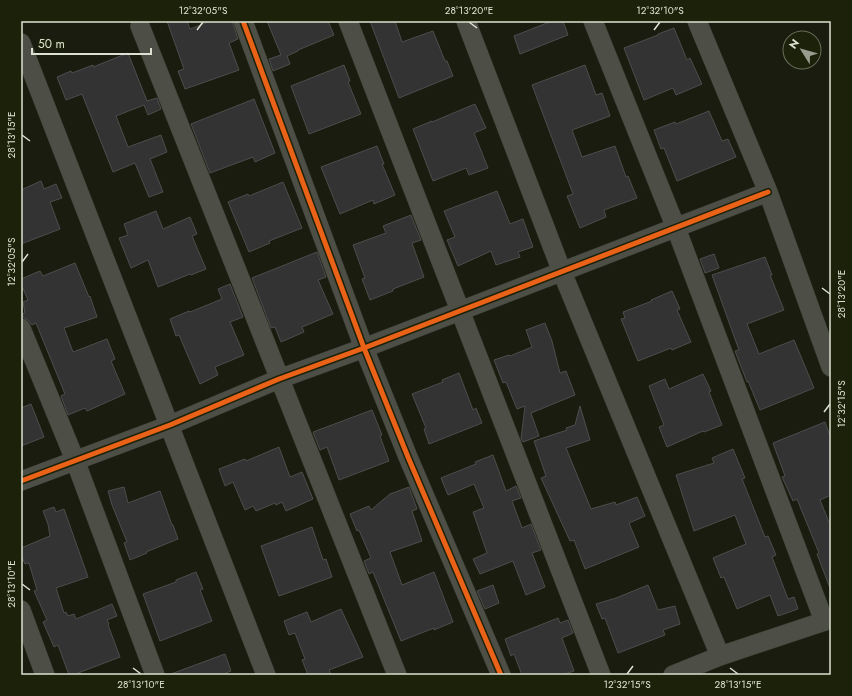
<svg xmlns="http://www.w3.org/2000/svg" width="852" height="696" font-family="Jost,sans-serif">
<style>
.building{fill:#323332;stroke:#4c4e4d}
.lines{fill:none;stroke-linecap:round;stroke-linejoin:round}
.minor-casing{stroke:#33372b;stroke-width:20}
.minor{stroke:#4d4f46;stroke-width:19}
.cycleway-casing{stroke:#1c2209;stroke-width:8}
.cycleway{stroke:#ea6118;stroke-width:5}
.ticks{fill:none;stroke:#dce1d2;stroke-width:1.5}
.neatline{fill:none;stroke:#dce1d2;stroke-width:1.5}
.ticks-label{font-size:10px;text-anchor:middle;fill:#dce1d2}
</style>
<rect width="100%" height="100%" fill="#191c0f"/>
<path class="building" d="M167,21H187L190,29L211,21H232L238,39L229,43L239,70L185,89L178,71L184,69Z
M267,21H328L334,35L298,50V51L287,56L290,64L273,71L269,59L281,55Z
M370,21H395L402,42L433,31L445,61H447L453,76L399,98Z
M552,21H563L568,35L520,54L514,36Z
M674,28L687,60L690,58L702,84L676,95L673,88L644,100L624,48L658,35V34Z
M128,53L147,101L157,98L161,109L148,115L144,105L116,116L128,147L161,135L167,152L150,159L163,192L149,197L135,163L113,172L82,94L66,100L57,77L71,71L72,73L93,65V67Z
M344,65L350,81L348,82L361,114L309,134L291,86Z
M585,65L596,95L602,93L610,116L572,130L582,157L615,146L626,177L628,176L637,198L604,210L606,217L580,228L567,196L573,194L532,85Z
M254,99L275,153L255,162L253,157L210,173L191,124Z
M475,104L486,128L474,133L488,168L469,175L466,168L433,181L413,129L432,121V122Z
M709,111L722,141L728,139L736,157L677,181L664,148L661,149L654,130L675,122L676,124Z
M377,146L384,164H382L395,195L374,204L373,200L340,214L321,167Z
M41,181L44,189L56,184L62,198L50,202L60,229L21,244V190Z
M283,182L302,228L269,241L270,243L249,252L228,202L248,194L249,196Z
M497,191L510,224L523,219L533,247L518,252L520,257L496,265L491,251L458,266L447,240L455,237L444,211Z
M156,211L163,229L190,217L197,234L192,236L206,269L191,275L190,274L158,287L148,260L131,268L119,238L128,235L124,224Z
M411,215L421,240L412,243L424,277L393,289V291L370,300L362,279L365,278L353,245L386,233L383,226Z
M317,252L326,277L318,280L333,314L302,327L304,332L281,342L275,327L271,328L252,278Z
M714,254L719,268L705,273L700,259Z
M765,257L772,275H770L784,310L747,324L759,354L794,340L814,388L760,410L748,381L747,382L735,351L739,350L712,275Z
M75,263L89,297L90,296L97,317L64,328L73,352L107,339L115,359L111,361L125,394L87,411L85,408L68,415L61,396L65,394L36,323L32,325L28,320L23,317L22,314L25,313L23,302L28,300L21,284V279L40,271L43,276Z
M230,284L243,317L230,322L244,355L215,367L218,375L200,384L179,335L176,336L170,319L189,311L190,312L222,299L218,289Z
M672,291L680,309L677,310L691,342L672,350L671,348L638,361L621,319L625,318L623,312L652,301L651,300Z
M545,323L552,341L560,373L566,371L575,395L531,413L539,436L523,442L521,439L525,406L517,409L506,382L503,383L494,360L509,355L510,356L532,347L526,330Z
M459,373L473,410L476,408L482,423L429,444L424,429L426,428L412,394L443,382L442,380Z
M703,374L711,391L709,392L722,425L704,432L703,431L667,447L659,427L664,425L649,386L665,379L669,389Z
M31,404L44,437L21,446V408Z
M580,406L590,440L566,448L591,509L615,502L616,505L637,497L645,516L629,523L639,547L585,569L574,540L570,541L541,478L546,476L534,441L567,430L566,428L575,425Z
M372,410L382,435L380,436L389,461L339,480L327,447L320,450L313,432Z
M825,422L831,439V495L820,500L831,527L830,588L817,554L819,553L797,499L793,501L782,477L785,476L773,443Z
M279,447L290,477L302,472L313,499L286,511L282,502L276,505L275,503L256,511L253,506L245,510L233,482L225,486L219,469L245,459L246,461Z
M733,449L745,478L742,479L765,537L768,536L776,555L772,557L788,599L794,597L798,609L778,616L770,595L737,609L724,577L721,578L713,558L746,544L735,515L694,531L676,475L714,463L712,458Z
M493,455L506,491L516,486L521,498L512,501L522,528L531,524L541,550L532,553L545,587L526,595L513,561L480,574L473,559L487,553L473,512L484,508L474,484L448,495L441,478L476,464L475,462Z
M124,487L128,503L160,491L172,525H173L178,539L146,552L147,553L130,560L124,543L127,542L112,505L108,491Z
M409,487L417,509L412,511L422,541L390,552L402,585L434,572L453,622L434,630V628L401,641L373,572L369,574L364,561L371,558L359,530L357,531L350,514L369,506L371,510L390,494Z
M54,507L56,512L64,509L88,577L56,588L64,613L66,612L68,616L74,614L76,619L112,604L117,616L107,620L109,624L108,625L120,657L73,675H69L58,645L54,647L43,622L47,620L34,591L37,590L29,563L25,564L21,555V548L50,536L48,524L43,511Z
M312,527L323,560L326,559L332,577L279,596L261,546Z
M196,572L203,589L200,590L212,621L160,641L143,594L176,582V580Z
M493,585L499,603L485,609L477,591Z
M648,585L658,610L675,606L680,624L663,630L665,635L618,653L605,618L602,619L596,604L616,598Z
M341,609L363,657L329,670L331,675H308L302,660L305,659L295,633L289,635L284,621L307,612L311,622Z
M558,618L560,623L568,620L573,633L562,638L574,671L562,675H522L514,654L511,656L505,639Z
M225,654L231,671L221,675H172L171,674Z"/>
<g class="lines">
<defs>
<path id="minor" d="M243,21L364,348L408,457L501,675
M348,21L601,675
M466,21L562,272L720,656
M593,21L676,228L824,621
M697,21L768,192L831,367
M140,26L397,675
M21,43L266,675
M21,328L75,460L155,675
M21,481L170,425L279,379L364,348L768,192
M21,610L45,675
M673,675L720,656L831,619"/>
</defs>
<use href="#minor" class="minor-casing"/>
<use href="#minor" class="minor"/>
<defs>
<path id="cycleway" d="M243,21L364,348L408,457L501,675
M21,481L170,425L279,379L364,348L768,192"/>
</defs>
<use href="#cycleway" class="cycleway-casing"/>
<use href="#cycleway" class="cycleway"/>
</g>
<path class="ticks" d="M469,22L477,28M197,30L203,22M654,30L660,22M22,135L30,141M22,262L28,254M822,288L830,294M824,412L830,404M22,584L30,590M133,668L141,674M730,668L738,674M627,674L633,666"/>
<rect width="852" height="696" fill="none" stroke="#1c2209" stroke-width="44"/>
<g transform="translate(802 50) rotate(307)"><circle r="19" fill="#1c2209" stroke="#696e59"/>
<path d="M0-3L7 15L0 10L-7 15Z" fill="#989c8e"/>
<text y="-6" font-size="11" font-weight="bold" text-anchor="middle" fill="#dce1d2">N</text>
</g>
<path d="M32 48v6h119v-6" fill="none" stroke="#dce1d2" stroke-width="2"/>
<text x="38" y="48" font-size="12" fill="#dce1d2" stroke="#1c2209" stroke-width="3" paint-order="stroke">50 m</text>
<rect x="22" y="22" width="808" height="652" class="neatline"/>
<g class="ticks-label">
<text x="203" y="14">12°32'05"S</text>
<text x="469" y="14">28°13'20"E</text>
<text x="660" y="14">12°32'10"S</text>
<text transform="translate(11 135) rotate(-90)" y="4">28°13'15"E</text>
<text transform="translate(11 262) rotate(-90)" y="4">12°32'05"S</text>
<text transform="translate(841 294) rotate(-90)" y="4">28°13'20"E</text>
<text transform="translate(841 404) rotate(-90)" y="4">12°32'15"S</text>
<text transform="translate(11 584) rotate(-90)" y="4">28°13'10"E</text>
<text x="141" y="688">28°13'10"E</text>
<text x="627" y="688">12°32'15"S</text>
<text x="738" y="688">28°13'15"E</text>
</g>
</svg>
